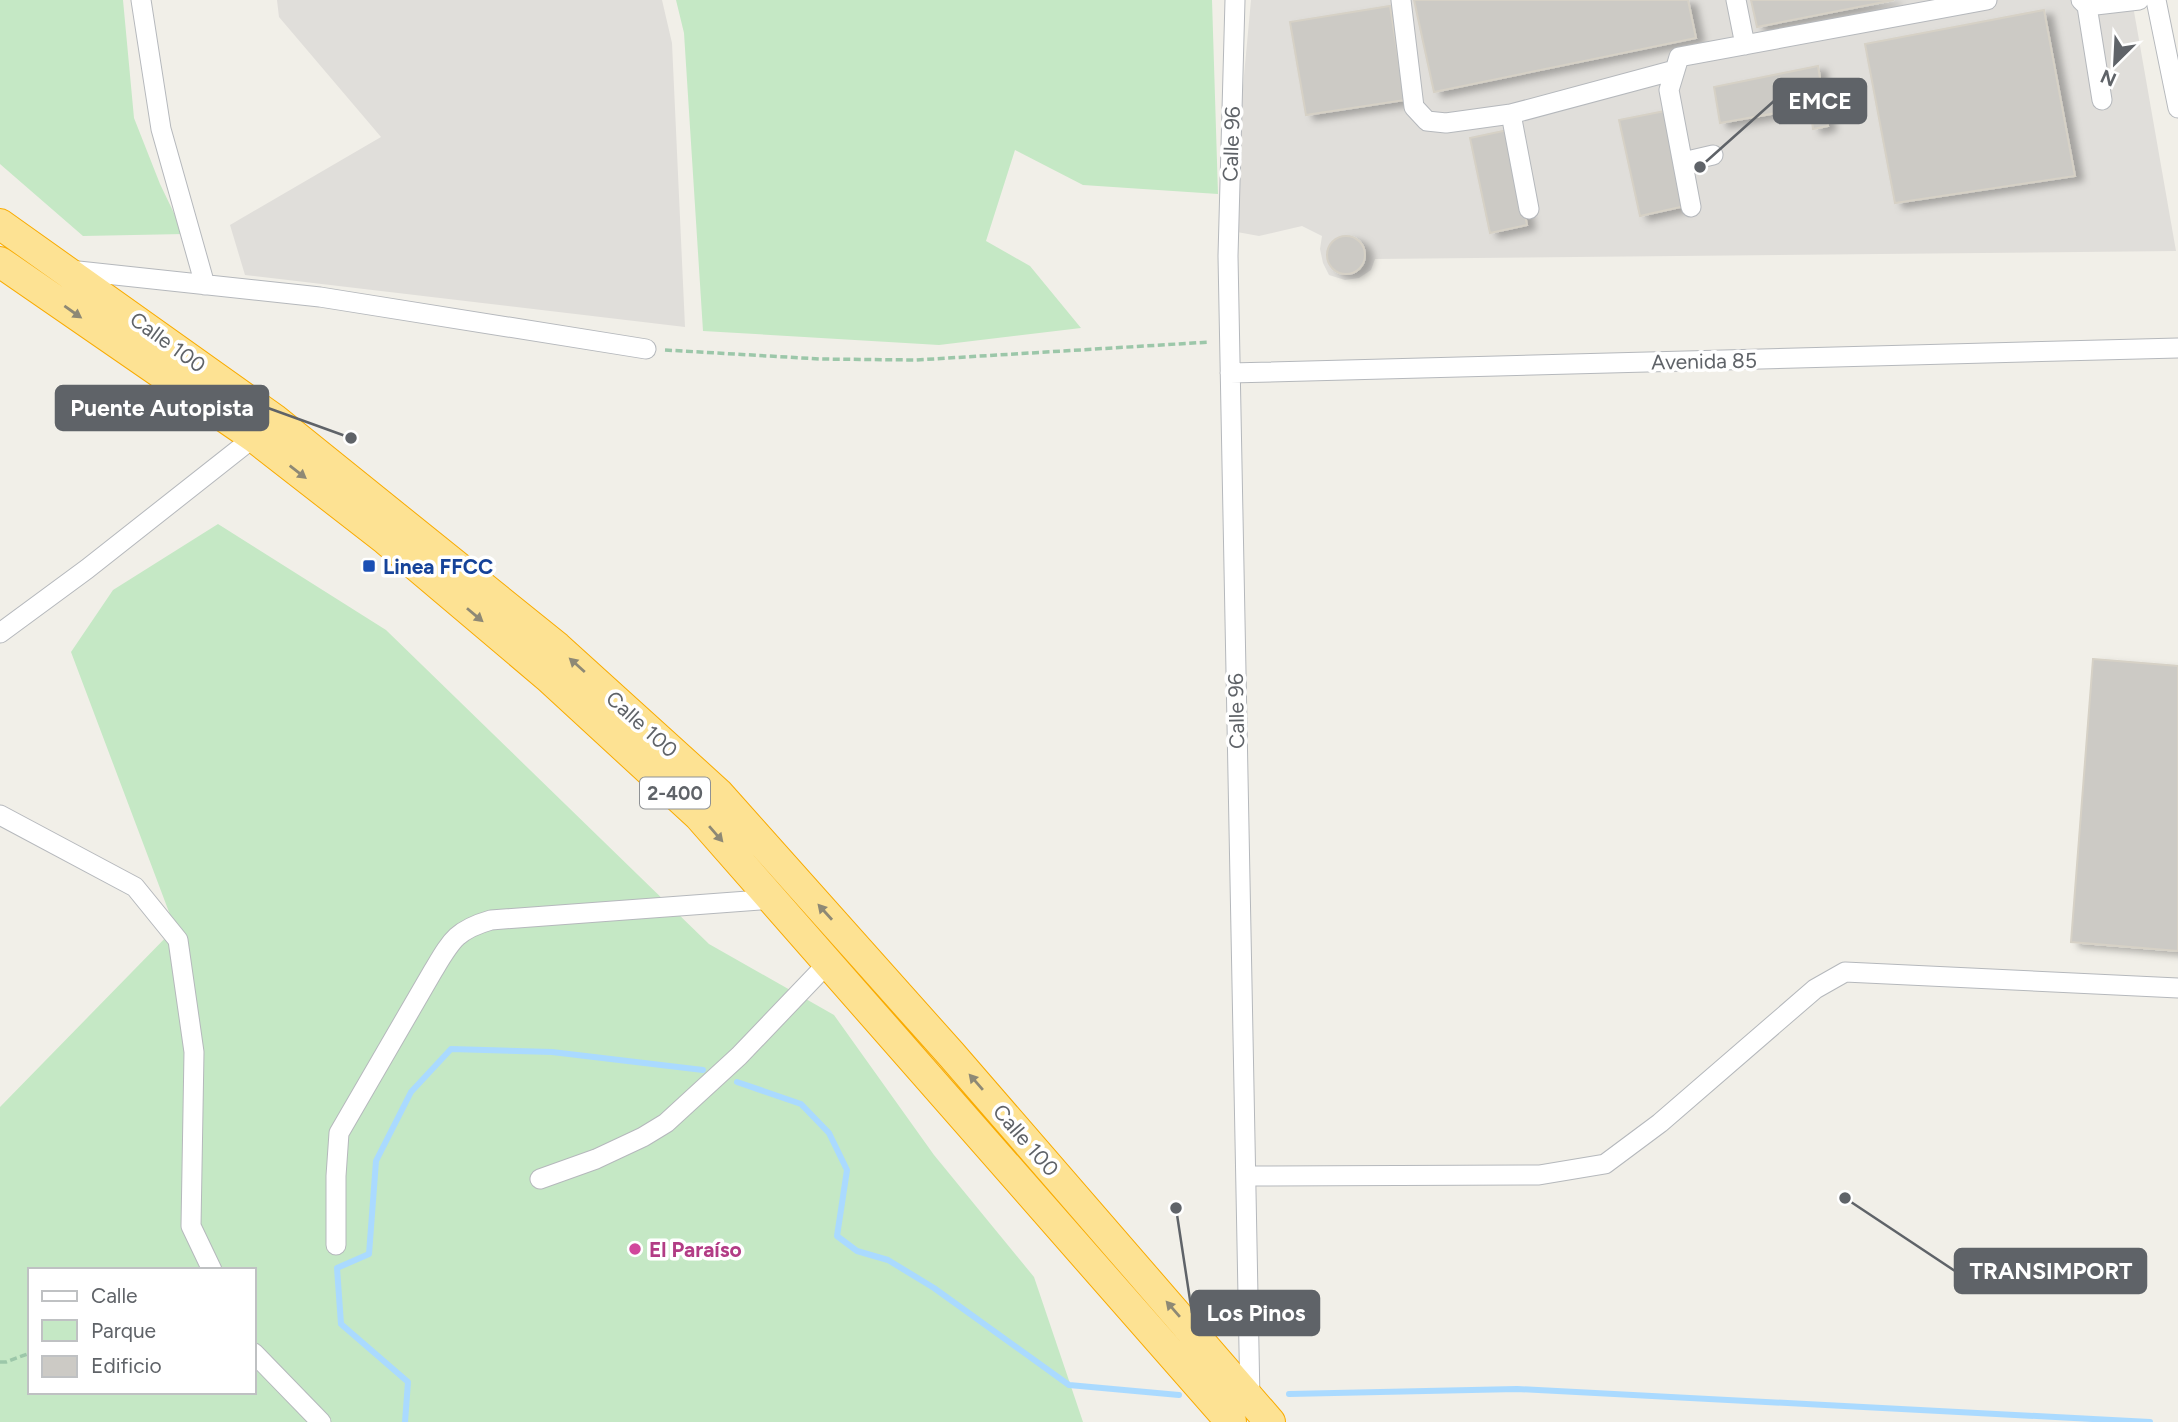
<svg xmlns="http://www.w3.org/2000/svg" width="2178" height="1422" font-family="Figtree,sans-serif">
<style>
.industrial{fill:#e0deda}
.green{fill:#c5e8c5;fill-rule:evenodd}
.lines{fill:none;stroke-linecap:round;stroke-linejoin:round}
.stream{stroke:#aadaff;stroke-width:6}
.building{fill:#cccac5;stroke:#d6d1c6;stroke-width:2;filter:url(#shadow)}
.minor-casing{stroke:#b5b8bc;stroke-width:21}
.highway-casing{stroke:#f9ab00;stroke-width:32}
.path{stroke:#9cc7a9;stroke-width:3.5;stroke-dasharray:7 3.5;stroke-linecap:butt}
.minor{stroke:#fff;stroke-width:19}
.highway{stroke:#fde293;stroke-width:30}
.oneway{fill:#8e8975}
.transit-dot{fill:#1a4fb4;stroke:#fff;stroke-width:2.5}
.hotel-dot{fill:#d1479c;stroke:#fff;stroke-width:2.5}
.labels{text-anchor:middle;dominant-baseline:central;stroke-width:7;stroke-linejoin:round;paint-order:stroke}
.shield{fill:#fff;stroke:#8f9295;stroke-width:2}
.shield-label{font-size:19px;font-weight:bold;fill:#5f6368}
.street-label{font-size:21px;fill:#5f6368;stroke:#fff}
.transit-label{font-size:21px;font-weight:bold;fill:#164399;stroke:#fff;text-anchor:start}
.hotel-label{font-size:21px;font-weight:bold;fill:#b23c85;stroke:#fff;text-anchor:start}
.leader{fill:none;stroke:#5f6368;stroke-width:2.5}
.callout-dot{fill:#5f6368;stroke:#fff;stroke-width:2.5}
.callout{fill:#5f6368;stroke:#5f6368;stroke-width:2.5}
.callout-label{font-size:23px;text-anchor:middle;font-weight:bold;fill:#fff}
</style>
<defs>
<filter id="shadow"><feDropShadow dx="8" dy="4.5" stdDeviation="3.5" flood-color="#0004"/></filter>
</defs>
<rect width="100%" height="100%" fill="#f1efe8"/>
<path class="industrial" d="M277,0H662L672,43L685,327L245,275L230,225L381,137L279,17Z
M1251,0H2132L2176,251L1375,259L1371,270L1359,278L1345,280L1329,275L1323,263L1320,249L1322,236L1302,226L1259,236L1237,232L1241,108Z"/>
<path class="green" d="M0,0H123L134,118L160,184L184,234L83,236L0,164Z
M676,0H1212L1218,194L1083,185L1015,150L986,241L1030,266L1081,328L939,345L703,331L684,33Z
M218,524L386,630L709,944L834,1015L934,1155L1034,1277L1083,1422H0V1107L175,928L71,652L113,590ZM30,1270H254V1392H30Z"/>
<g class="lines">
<path class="stream" d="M737,1082L801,1104L829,1133L847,1170L837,1236L857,1251L888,1260L934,1288L1069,1385L1179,1395
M1289,1394L1517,1389L2150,1422
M405,1422L408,1382L341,1324L337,1268L369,1254L376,1161L411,1092L451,1049L552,1052L703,1070"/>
</g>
<path class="building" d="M1414,0H1688L1696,38L1434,92Z
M1751,0H1894L1757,27Z
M1390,6L1405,100L1306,115L1290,22Z
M2044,10L2075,176L1895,203L1865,44Z
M1818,66L1828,126L1813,129L1810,107L1720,123L1714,87Z
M1665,111L1685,206L1640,216L1619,120Z
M1508,130L1527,225L1490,233L1470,138Z
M1327 255a19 19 0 1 1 38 0a19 19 0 1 1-38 0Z
M2093,659L2178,666V951L2071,942Z"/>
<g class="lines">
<defs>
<path id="minor" d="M141,0L161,129L205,285
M1235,0L1228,256L1250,1400
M1401,0L1414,107L1427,121L1446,123L1511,114L1675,70
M1736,0L1745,45
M2081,0L2087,6L2139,0
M2156,0L2178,108
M2087,6L2102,100
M1511,114L1529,209
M1683,162L1713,155
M1691,207L1669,90L1679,57L1987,0
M69,270L320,297L646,349
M1230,373L2178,348
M0,633L87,569L262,431
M0,815L135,887L178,940L194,1052L191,1226L212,1270
M1246,1176L1539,1175L1605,1164L1660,1123L1815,989L1845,972L2178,988
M540,1179L596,1159L643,1137L666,1123L739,1056L828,963
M336,1245V1176L339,1133L433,971C451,941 456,930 491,920L773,899
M254,1353L321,1422"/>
<path id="highway" d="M0,224L274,419L557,647L718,793L951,1054L1270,1422
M0,262L255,438L386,540L548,677L699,816L1231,1422"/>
</defs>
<use href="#minor" class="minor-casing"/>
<use href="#highway" class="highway-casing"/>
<path class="path" d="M665,350L820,359L916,360L1210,342
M0,1362H6L30,1353"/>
<use href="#minor" class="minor"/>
<use href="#highway" class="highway"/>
</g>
<defs><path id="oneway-solid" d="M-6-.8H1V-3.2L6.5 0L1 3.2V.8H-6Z" transform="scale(1.75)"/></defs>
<g class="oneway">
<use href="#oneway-solid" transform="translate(73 312) rotate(35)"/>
<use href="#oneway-solid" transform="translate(298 472) rotate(38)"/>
<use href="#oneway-solid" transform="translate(475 615) rotate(40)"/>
<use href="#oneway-solid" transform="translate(577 665) rotate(-138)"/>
<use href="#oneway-solid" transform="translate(716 834) rotate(49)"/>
<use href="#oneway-solid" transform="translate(825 912) rotate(-132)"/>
<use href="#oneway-solid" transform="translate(976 1082) rotate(-131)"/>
<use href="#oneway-solid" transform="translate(1173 1309) rotate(-131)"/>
</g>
<rect class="transit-dot" x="362" y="559" width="14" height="14" rx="3.5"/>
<circle class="hotel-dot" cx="635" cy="1249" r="7"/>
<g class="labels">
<rect class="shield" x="640" y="777.5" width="70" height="31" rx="5"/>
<g class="shield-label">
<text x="675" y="793">2-400</text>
</g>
<g class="street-label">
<text transform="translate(1231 144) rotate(-88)">Calle 96</text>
<text transform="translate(168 342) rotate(36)">Calle 100</text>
<text transform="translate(1704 361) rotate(-1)">Avenida 85</text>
<text transform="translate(1236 711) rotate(-91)">Calle 96</text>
<text transform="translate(642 724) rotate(42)">Calle 100</text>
<text transform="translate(1026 1140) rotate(49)">Calle 100</text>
</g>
<g class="transit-label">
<text x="383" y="566">Linea FFCC</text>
</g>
<g class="hotel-label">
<text x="649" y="1249">El Paraíso</text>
</g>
</g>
<path class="leader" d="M1700 167L1774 101M351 438L268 408M1845 1198L1955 1271M1176 1208L1192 1313"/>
<g class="callout-dot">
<circle cx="1700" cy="167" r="7"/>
<circle cx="351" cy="438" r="7"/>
<circle cx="1845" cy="1198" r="7"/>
<circle cx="1176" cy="1208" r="7"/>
</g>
<g class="callout">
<rect x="1774" y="79" width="92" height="44" rx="7"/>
<rect x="56" y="386" width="212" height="44" rx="7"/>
<rect x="1955" y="1249" width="191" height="44" rx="7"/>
<rect x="1192" y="1291" width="127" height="44" rx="7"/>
</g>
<g class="callout-label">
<text x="1820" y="109">EMCE</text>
<text x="162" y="416">Puente Autopista</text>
<text x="2051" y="1279">TRANSIMPORT</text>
<text x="1256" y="1321">Los Pinos</text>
</g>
<rect x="28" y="1268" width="228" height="126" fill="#ffffff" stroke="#bfc1c3" stroke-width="2"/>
<rect x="42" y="1291" width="35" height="10" fill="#ffffff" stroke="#bfc1c3" stroke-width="2"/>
<text x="91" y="1303" font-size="21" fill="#5f6368">Calle</text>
<rect x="42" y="1320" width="35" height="21" fill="#c5e8c5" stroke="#bfc1c3" stroke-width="2"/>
<text x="91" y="1338" font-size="21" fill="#5f6368">Parque</text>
<rect x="42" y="1356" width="35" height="21" fill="#cccac5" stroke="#bfc1c3" stroke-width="2"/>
<text x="91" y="1373" font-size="21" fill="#5f6368">Edificio</text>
<g transform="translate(2115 63) rotate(204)" stroke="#ffffff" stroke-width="5" paint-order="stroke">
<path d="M0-5L12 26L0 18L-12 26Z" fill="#5f6368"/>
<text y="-10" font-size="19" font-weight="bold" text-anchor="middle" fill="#5f6368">N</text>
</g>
</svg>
